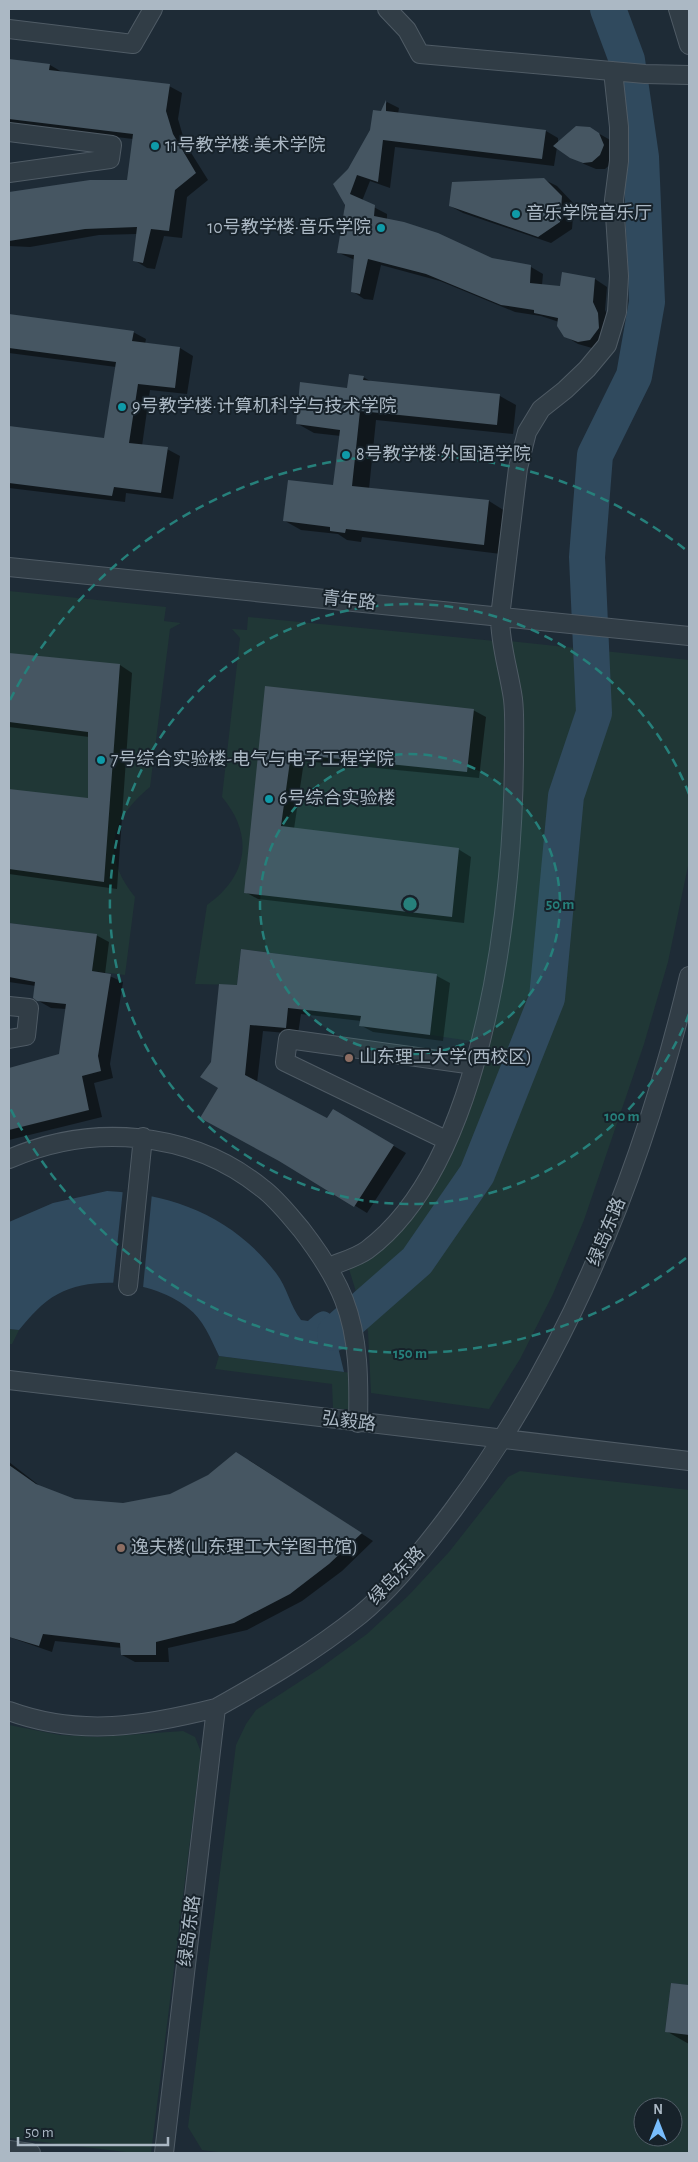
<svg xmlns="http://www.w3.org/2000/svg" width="698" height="2162" font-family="'Alegreya Sans','Noto Sans SC',sans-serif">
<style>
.green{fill:#203736;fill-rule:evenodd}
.water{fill:#304a5e}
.pier{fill:#1e2b36}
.shadow{fill:#0007}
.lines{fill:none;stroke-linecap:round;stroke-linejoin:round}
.river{stroke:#304a5e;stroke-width:36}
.building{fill:#465662}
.minor-casing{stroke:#4f5b65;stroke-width:20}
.minor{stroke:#313d46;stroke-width:18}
.ring{fill:none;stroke:#26807b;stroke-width:2.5;stroke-dasharray:9 6}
.culture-dot{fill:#0f9aa8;stroke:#17222a;stroke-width:2}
.education-dot{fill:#8d6e63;stroke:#17222a;stroke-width:2}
.labels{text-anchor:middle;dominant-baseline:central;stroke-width:4;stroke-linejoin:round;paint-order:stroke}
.poi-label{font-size:18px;fill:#abb8c4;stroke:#17222a;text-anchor:start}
.street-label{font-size:18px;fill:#abb8c4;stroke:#17222a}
.centre{fill:#26807b;stroke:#17222a;stroke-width:2.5}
.ring-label{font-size:15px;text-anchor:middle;font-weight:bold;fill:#26807b;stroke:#17222a;stroke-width:4;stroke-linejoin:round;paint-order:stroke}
</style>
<rect width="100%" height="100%" fill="#1e2b36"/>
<path class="green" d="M9,591L166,607L164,621L181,623L170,629L150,787C110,820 101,855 135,897L125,975L92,971L96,934L9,923Z
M248,617L495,641L506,696L508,735L503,872L486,991L471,1041L430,1035L437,974L241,949L237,985L195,984L207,905C247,877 255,836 222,797L240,638L232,629L247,630Z
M509,641L689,660V861L668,962L644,1044L584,1220L553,1294L520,1359L489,1409L371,1393L368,1331L349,1269L436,1175L510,915Z
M9,1329L19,1330L12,1344H9Z
M219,1356L352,1373L351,1410L333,1408L332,1384L215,1369Z
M520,1471L689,1490V1985L671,1983L665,2031L689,2035V2153H225L202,2150L188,2127L236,1745L246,1724L256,1710L319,1669L367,1634L408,1596L449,1552L508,1477ZM643,2107H673V2137H643Z
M9,1725L60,1735L98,1737L183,1731L195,1737L201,1752L151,2153H134L9,2138Z"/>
<path class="water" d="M107,1191C175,1194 234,1218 276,1273C287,1287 290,1306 301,1320L308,1321C315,1315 322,1307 330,1314L344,1372L219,1356C211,1339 203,1319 188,1308C156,1282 95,1274 58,1294C42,1302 30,1317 19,1330L9,1329V1222L53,1203Z"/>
<path class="pier" d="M123,1189L152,1193L143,1288L113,1285Z"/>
<path class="shadow" d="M9,60L50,65L62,72L169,86L182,93L178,119L185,143L208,180L187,197L182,238L164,236L155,269L147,268L134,260L137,234L99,235L30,247L9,246V194L90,181H128L133,139L9,124Z
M387,102L399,108L398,114L546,131L558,138V144L589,128L612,141L613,162L605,169H596L584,164L557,147L554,166L395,147L390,188L370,181L362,201L387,214V220L492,259L531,267L543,274L542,285L562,287L595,279L607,287L605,310L610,321L603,346L592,348L578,344L565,336L559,322L541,316L515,312L440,281L381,265L373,300L364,299L352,291L355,260L339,253L349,170Z
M543,179L557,186L574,204L572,229L551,243L463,213L450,206Z
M9,315L133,332L146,339L145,344L180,348L193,356L187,394L150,390L142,446L167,449L180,456L173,499L126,493L125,502L9,488V428L106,439L116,367L9,353Z
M363,377L372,382L500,396L516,405L513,434L376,420L369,489L489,501L505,511L501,554L362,537L361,542L347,540L338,534L301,530L285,521L334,487L341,436L314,433L298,424Z
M9,654L120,665L132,673L117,889L9,874V790L89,799V737L9,727Z
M266,687L473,710L486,717L479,778L304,761L294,829L458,849L471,857L464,923L258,899L245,892Z
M9,924L96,935L109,942L105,974L123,982L110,1064L113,1078L94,1083L102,1117L9,1140V1069L60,1055L66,1009L51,1008L37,1000L36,986L9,982Z
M242,951L437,976L450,983L443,1041L373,1032L360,1025L361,1021L301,1014L298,1034L263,1031L257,1083L328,1119L333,1111L406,1153L367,1213L285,1163L219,1088L212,1062L238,986Z
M249,1460L373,1541L342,1571L302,1601L247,1630L168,1648L169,1662H135L122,1655V1648L55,1641L52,1652L9,1637V1462L41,1487L74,1500L123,1505L171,1495Z
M672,1984L689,1986V2044L666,2031Z"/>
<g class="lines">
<path class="river" d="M335,1333L417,1261L477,1174L547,998L566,796L594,713L587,557L595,455L634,376L647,302L641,157L627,60L608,9"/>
</g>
<path class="building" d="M9,59L50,64L49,70L170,84L166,111L173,134L196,173L175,190L169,231L151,229L143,263L133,261L137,227L85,229L9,241V192L90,180H127L133,134L9,119Z
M386,100V111L546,130L542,159L383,140L378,182L357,175L350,194L375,205L374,216L404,222L438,233L492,258L531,265L530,283L560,286L562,272L595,278L593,302L598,313L599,328L590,340L578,342L564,337L557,326L558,318L534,313V310L501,305L426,274L368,259L360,294L351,292L354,255L337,253L345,205L333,184L348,169L370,130L373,110L381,111Z
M576,126L590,127L599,133L604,145L600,155L592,162L583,163L570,158L553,146Z
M544,178L562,196L560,222L538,237L449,206L452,182Z
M9,314L134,331L132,341L180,347L175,388L138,384L129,443L168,447L161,493L114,487L112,496L9,483V426L104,438L116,362L9,348Z
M349,374L364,376L363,380L500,394L497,425L360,411L352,486L489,500L484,545L346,529L345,533L330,531V527L283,521L288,480L333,485L340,430L296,424L300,382L347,388Z
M9,653L120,664L104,882L9,869V789L88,798V732L9,722Z
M265,686L474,709L467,772L291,754L281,826L459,848L452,917L244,893Z
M9,923L97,934L92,971L111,974L98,1056L101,1071L82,1076L89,1110L9,1130V1068L59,1054L66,1004L37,1001L33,998L35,982L9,977Z
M241,949L437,974L430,1035L359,1026L361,1016L288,1008L286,1028L250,1025L245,1075L327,1118L333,1109L394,1145L354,1207L279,1161L200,1118L218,1088L200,1077L211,1062L219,984L237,985Z
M236,1452L362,1533L329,1564L290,1594L234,1623L156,1642V1655H121L120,1643L43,1634L39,1646L9,1637V1465L36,1484L75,1499L123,1503L170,1494L208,1475Z
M671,1983L689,1985V2035L665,2032Z"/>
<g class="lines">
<defs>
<path id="minor" d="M387,9L407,30L420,54L645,74L689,75
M678,9L689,45
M9,29L133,44L153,9
M9,132L112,145L110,159L9,173
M9,567L689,636
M9,1006L29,1008L26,1036L9,1039
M446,1140L285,1062L288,1039L474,1065
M9,1159C91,1123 190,1130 262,1188C277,1199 289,1215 301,1229C318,1251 334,1274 344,1300C359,1338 359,1382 358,1423
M329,1267C340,1262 356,1258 367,1250C488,1160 514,892 514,752C514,734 515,716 513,699C509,671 500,645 500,617L518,468L527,432L541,409L565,390L587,369L607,345L617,312L619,276L614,200L619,161V127L613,71
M128,1286L143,1137
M9,1380L689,1461
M9,1711C80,1737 145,1726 216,1708
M9,2150L31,2153
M164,2153L216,1708C266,1680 315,1651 360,1615C393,1588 427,1545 453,1510C570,1353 644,1166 689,976"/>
</defs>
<use href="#minor" class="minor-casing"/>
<use href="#minor" class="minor"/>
</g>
<circle cx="410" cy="904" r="150" fill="#26807b" fill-opacity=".12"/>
<g class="ring">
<circle cx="410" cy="904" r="150"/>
<path d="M689 1014A300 300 0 1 1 689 794"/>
<path d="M686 1258A449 449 0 0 1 10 1108M10 700A449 449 0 0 1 686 550"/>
</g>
<g class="culture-dot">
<circle cx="155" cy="146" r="5"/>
<circle cx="516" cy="214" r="5"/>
<circle cx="381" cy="228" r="5"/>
<circle cx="122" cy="407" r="5"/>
<circle cx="346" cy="455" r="5"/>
<circle cx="101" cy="760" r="5"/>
<circle cx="269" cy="799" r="5"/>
</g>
<g class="education-dot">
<circle cx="349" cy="1058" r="5"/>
<circle cx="121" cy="1548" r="5"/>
</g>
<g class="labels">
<g class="poi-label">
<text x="165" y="146">11号教学楼·美术学院</text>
<text x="526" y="214">音乐学院音乐厅</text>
<text x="371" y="228" text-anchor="end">10号教学楼·音乐学院</text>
<text x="132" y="407">9号教学楼·计算机科学与技术学院</text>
<text x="356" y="455">8号教学楼·外国语学院</text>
<text x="111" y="760">7号综合实验楼-电气与电子工程学院</text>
<text x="279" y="799">6号综合实验楼</text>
<text x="359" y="1058">山东理工大学(西校区)</text>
<text x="131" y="1548">逸夫楼(山东理工大学图书馆)</text>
</g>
<g class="street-label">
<text transform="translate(349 601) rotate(6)">青年路</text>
<text transform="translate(607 1232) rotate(-68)">绿岛东路</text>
<text transform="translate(349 1422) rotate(7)">弘毅路</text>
<text transform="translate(397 1576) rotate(-47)">绿岛东路</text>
<text transform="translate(190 1931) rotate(-83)">绿岛东路</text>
</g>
</g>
<circle cx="410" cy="904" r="8" class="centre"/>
<g class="ring-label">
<text x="560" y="909">50 m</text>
<text x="622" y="1121">100 m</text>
<text x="410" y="1358">150 m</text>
</g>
<rect width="698" height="2162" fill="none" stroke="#abb8c4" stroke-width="20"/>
<g transform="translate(658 2122)"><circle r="24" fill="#17222a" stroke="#525e68"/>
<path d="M0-4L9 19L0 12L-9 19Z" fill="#78bdfc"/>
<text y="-8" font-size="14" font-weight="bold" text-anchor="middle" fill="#abb8c4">N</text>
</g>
<path d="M18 2137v8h150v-8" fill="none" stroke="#abb8c4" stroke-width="2.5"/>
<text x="25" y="2137" font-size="15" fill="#abb8c4" stroke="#17222a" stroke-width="4" paint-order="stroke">50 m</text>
</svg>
